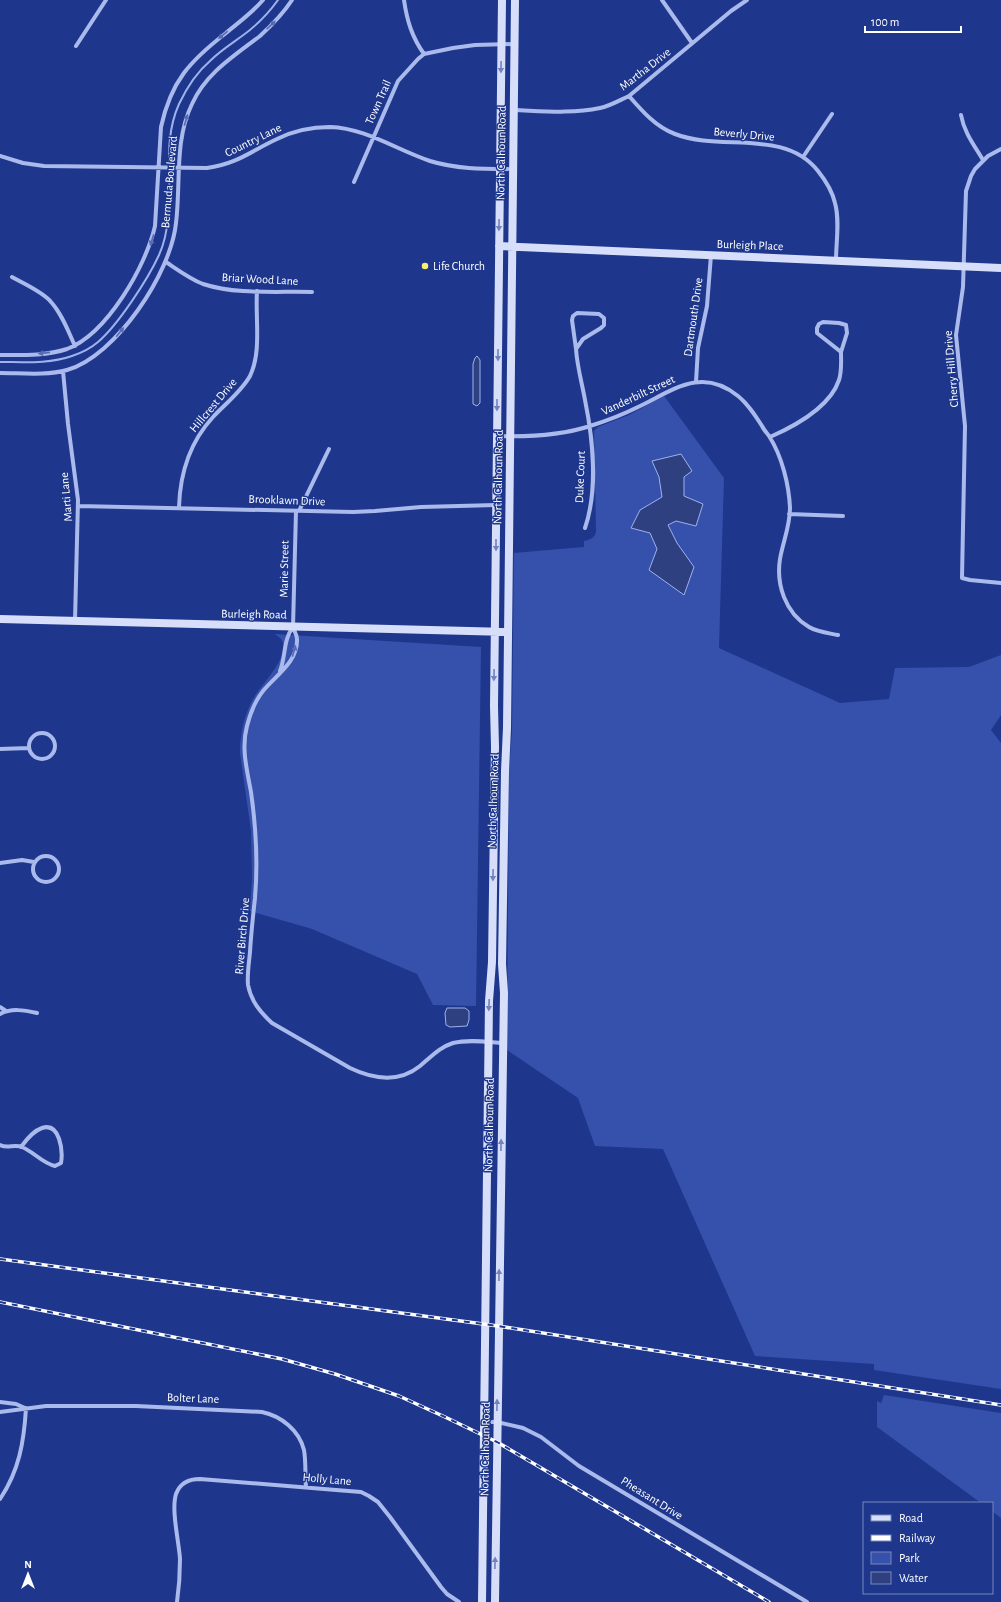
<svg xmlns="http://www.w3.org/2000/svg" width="1001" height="1602" font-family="'Alegreya Sans',sans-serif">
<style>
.green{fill:#3551ab}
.water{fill:#2f4080;stroke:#9eb2ee}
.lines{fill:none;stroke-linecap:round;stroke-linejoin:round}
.stream{stroke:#9eb2ee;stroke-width:2}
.street{stroke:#abbaec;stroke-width:4}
.secondary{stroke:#d7def9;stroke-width:8}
.rail-casing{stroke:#fff;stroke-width:3.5}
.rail{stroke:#1e378c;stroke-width:2;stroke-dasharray:6;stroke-linecap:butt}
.oneway{fill:#566bb2}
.oneway2{fill:#7182bd}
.poi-dot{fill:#fbf06a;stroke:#1e378c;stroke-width:1.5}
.labels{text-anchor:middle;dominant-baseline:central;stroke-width:3;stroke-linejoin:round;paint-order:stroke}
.street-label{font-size:12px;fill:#fff;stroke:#1e378c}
.poi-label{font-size:12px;fill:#fff;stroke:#1e378c;text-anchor:start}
</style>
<rect width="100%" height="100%" fill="#1e378c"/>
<path class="green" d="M664,396L724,478L719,648L840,703L889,699L895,668L969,667L1001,655V715L991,730L1001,743V1389L874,1370V1364L755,1356L663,1149L595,1146L578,1098L507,1050L509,771L512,731L514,553L584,547V541C590,540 596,537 596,531L594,431L598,427L629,415Z
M274,634L481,647L476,1006L433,1005L417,974L312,929L250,911L252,877L251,831L240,753C240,735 244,715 253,699C260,685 302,646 274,634Z
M884,1395L1001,1413V1518L992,1511V1503H981L877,1427V1401L881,1403Z"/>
<path class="water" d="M477,356L480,360V403L477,406L473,404V364L475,358Z
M681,454L692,471L684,477V496L703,504L696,526L676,521L668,525L677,543L694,567L684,595L649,570L657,549L650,533L631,528L640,510L662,497L659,477L652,461Z
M447,1008H465L469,1011V1020L467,1026L450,1027L446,1025L445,1013Z"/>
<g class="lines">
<path class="stream" d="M0,362C24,362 49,364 72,356C81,353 91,348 98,342C118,325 148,279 159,255C164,244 167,230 168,217C173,178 162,142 179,104C187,87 197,72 211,60C220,51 231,44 242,36C256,26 268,14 278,0"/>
<path class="street" d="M404,0C407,21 412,37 424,54
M662,0L692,43
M76,46L106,0
M629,96C642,111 656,127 675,134C721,152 784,128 818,171C826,181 832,190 835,203C840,221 836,242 836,260
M514,110C542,111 572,114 600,108C610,106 620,100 629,96L731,11L747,0
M961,115C964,132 974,145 983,160
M1001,149L988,156L975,169L971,176L966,191L963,287L956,335L965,426L962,578L970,580L1001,583
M0,156L23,163L44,166L207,168C237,164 251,151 277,139C293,131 312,127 330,127C365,128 397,150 430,161C456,169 481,169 508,169
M803,157L832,114
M354,182L398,81L418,59L424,54L453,48L475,45L514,44
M166,262C178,270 190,279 203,284C237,295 277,291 312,292
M12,277C24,284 43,292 51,302C62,314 68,331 75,346
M577,313L599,314L604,318V325L601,328L583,339L576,349L572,320L573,316Z
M823,322L839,323L846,325L847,333L841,352L817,333V328L819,324Z
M576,349C577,366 582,383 585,400C593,439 598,490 585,528
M0,355C21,355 46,356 67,349C107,334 146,266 155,226L161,127C171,81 190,61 226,33C239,22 252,13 263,0
M63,371L68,424L78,500L75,621
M0,373C21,373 46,376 67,370C116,356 171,273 176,223C181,183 174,141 192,104C206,73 234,56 260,36C272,25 283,14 292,0
M696,382L698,348L707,306L711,255
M497,436C528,437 560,436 590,426C606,421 622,415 638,407C672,391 701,366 738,396C748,404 755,415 762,426C764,430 767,433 769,436C782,456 789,485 790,508C790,526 783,542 780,559C776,584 785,613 809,627C817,632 828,633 838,635
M770,437C795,426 830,407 839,380C842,371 841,361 841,352
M78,506L353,512L375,511L421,507L496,505
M179,507C180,474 190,442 213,417C225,404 241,392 250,376C262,351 255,318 257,291
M296,511L293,627C294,631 297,635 297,639C298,662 276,675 263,691C255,701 250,714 247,726C241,748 247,770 251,792C256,827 258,863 255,898C253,916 251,934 250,952C249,963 247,974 248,985C251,1001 260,1012 272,1023L350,1068C373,1079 399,1083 420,1066C431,1057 440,1047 453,1043C469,1039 487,1042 503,1043
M299,511L329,449
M789,514L843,516
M280,671C286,656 283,640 293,627
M29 746a13 13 0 1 1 26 0a13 13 0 1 1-26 0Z
M0,749L29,748
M33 869a13 13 0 1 1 26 0a13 13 0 1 1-26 0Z
M0,863L22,860L34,862
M0,1007L6,1011
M0,1014C11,1008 24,1010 37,1013
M0,1145C7,1149 14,1144 22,1147C34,1152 42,1163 55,1166L61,1163C63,1151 60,1122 42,1128C33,1131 26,1140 21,1147
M0,1402L16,1404L25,1408
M0,1412L46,1406H136L262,1412C281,1416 299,1430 304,1450C306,1461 305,1475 306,1487
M484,1422H497L523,1428L541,1437L579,1466L807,1602
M0,1499C19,1471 24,1442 26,1408
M177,1602C179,1588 180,1573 180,1559C179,1542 171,1510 176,1494C180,1483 189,1479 200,1479L336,1490L361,1492L369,1496L378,1502L390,1517L441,1587L447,1594L459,1602"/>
<path class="secondary" d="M499,246L1001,268
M0,619L508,632
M482,1602L489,1001L492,962L495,747L494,706L502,0
M495,1602L504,993L502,964L505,771L507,728L515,0"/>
<defs>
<path id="rail" d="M0,1259L498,1326L1001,1405
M0,1302L282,1359L335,1374L399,1396L445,1417L497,1442L769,1602"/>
</defs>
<use href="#rail" class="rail-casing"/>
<use href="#rail" class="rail"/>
</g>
<defs><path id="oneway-solid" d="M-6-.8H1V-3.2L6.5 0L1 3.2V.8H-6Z"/></defs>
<g class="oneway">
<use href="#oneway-solid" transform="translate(271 25) rotate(-43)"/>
<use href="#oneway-solid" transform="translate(223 35) rotate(141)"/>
<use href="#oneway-solid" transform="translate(186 120) rotate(-74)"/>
<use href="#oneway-solid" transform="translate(152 240) rotate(107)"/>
<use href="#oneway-solid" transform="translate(120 332) rotate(-51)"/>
<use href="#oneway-solid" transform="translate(44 353) rotate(174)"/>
<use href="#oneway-solid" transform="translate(294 651) rotate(-74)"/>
</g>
<g class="oneway2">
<use href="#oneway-solid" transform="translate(501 67) rotate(91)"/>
<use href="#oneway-solid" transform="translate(499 225) rotate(91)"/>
<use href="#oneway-solid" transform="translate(498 355) rotate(90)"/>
<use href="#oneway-solid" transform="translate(497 405) rotate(90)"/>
<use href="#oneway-solid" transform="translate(496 545) rotate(90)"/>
<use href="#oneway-solid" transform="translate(494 675) rotate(91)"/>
<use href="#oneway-solid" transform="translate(493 875) rotate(91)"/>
<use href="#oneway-solid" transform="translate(489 1005) rotate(92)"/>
<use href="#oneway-solid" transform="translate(501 1145) rotate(-89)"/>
<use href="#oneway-solid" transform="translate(499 1275) rotate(-89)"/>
<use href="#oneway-solid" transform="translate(497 1405) rotate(-89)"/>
<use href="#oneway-solid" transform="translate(495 1563) rotate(-89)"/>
</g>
<circle class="poi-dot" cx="425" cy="266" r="4"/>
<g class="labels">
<g class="street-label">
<text transform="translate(645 69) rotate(-38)">Martha Drive</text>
<text transform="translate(378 102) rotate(-66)">Town Trail</text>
<text transform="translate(744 134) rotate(5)">Beverly Drive</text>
<text transform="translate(253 140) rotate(-26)">Country Lane</text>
<text transform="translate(501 153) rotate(-89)">North Calhoun Road</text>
<text transform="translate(169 182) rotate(-85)">Bermuda Boulevard</text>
<text transform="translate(750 245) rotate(2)">Burleigh Place</text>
<text transform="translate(260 279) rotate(3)">Briar Wood Lane</text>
<text transform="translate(693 317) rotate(-82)">Dartmouth Drive</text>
<text transform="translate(951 369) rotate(-95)">Cherry Hill Drive</text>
<text transform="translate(638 395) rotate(-25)">Vanderbilt Street</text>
<text transform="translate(213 405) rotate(-50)">Hillcrest Drive</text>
<text transform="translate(498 477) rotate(-89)">North Calhoun Road</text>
<text transform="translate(580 477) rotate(-88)">Duke Court</text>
<text transform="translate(66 497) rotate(-95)">Marti Lane</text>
<text transform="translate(287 500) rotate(2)">Brooklawn Drive</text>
<text transform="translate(284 569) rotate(-89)">Marie Street</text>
<text transform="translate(254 614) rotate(1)">Burleigh Road</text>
<text transform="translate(493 801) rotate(-88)">North Calhoun Road</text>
<text transform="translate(242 936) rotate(-85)">River Birch Drive</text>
<text transform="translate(489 1125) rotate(-89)">North Calhoun Road</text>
<text transform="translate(193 1398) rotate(2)">Bolter Lane</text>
<text transform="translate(485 1449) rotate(-89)">North Calhoun Road</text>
<text transform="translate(327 1479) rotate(5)">Holly Lane</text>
<text transform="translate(652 1498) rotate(32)">Pheasant Drive</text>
</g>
<g class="poi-label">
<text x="433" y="266">Life Church</text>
</g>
</g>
<rect x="863" y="1502" width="130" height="92" fill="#1e378c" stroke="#7887ba"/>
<rect x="871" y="1515" width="20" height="6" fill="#d7def9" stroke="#7887ba"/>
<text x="899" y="1522" font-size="12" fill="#ffffff">Road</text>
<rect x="871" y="1535" width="20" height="6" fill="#ffffff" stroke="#7887ba"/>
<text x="899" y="1542" font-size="12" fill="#ffffff">Railway</text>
<rect x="871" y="1552" width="20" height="12" fill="#3551ab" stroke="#7887ba"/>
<text x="899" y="1562" font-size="12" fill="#ffffff">Park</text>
<rect x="871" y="1572" width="20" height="12" fill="#2f4080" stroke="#7887ba"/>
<text x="899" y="1582" font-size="12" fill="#ffffff">Water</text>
<g transform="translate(28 1574)" stroke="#1e378c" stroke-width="3" paint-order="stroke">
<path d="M0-3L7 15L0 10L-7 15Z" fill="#ffffff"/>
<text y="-6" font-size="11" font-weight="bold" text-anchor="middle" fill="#ffffff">N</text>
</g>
<path d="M865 26v6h96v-6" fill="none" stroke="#ffffff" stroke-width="2"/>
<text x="871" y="26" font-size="12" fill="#ffffff" stroke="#1e378c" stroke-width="3" paint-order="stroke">100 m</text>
</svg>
